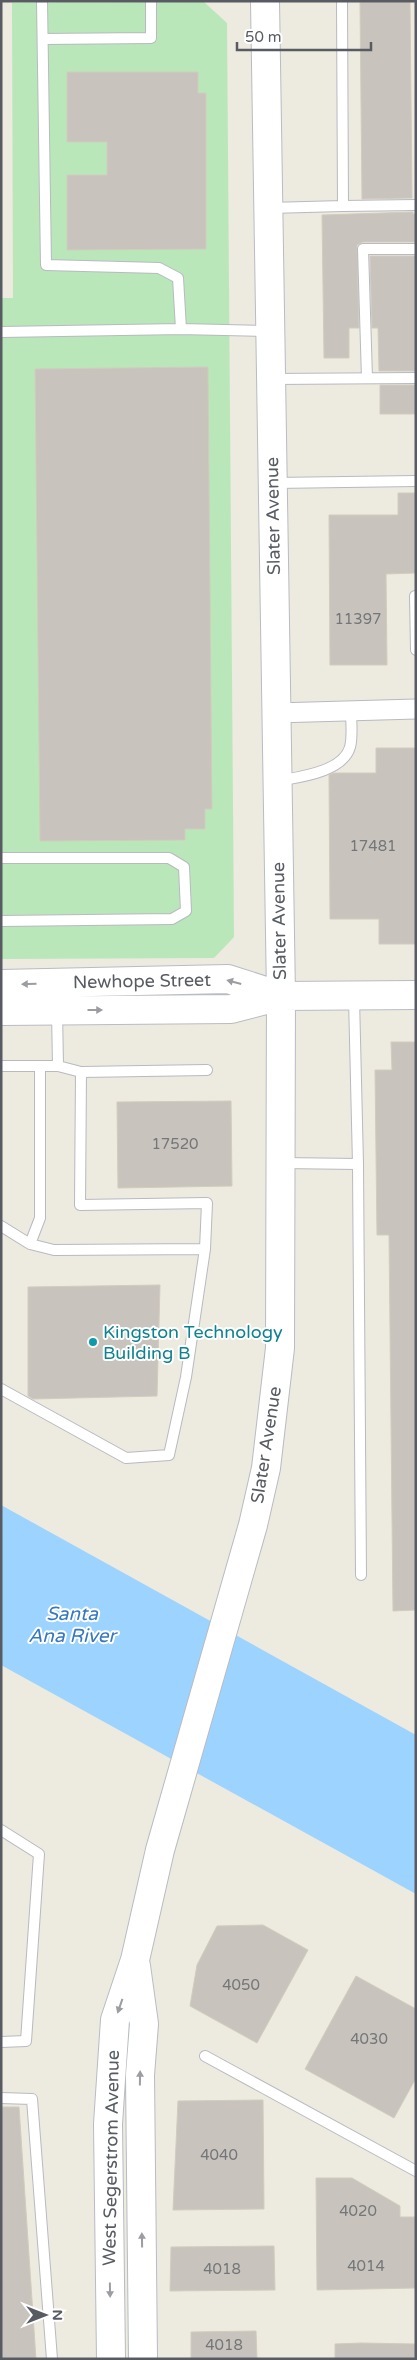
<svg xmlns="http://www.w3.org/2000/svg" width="417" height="2360" font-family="'Varela Round',sans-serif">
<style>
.green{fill:#b9e7ba}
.water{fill:#9dd3ff}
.building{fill:#c8c4bd;stroke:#d2ccbd}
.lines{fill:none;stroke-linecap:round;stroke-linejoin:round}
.lane-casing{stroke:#b8bac0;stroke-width:12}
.street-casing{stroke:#b8bac0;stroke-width:21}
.secondary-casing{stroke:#b8bcc3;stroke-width:30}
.lane{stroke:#fff;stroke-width:10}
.street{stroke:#fff;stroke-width:19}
.secondary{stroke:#fff;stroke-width:28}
.oneway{fill:#9b9da1}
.culture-dot{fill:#0f9aa8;stroke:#fff;stroke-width:2}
.labels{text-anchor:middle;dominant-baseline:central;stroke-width:4;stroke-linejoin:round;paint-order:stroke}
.number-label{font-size:15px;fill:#747679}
.street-label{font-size:18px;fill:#585c62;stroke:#fff}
.culture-label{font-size:18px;fill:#0d838f;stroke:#fff;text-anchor:start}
.water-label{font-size:19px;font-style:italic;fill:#3677c1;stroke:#fff}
</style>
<rect width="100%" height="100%" fill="#edeadf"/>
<path class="green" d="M204,2L227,23L234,937L214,958L1,959V298H13L12,3Z"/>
<path class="water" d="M1,1505L416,1735V1894L1,1665Z"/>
<path class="building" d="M360,2H410L412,198L362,199Z
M67,72H198V93H206V249L67,250V175H107V142H67Z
M413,212V214H416V242H363L357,245L359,328H349V358H324L322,215Z
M370,256H416V371H379L378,328H372Z
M208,367L212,809H205V829H185V840L40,841L35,369Z
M380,385H416V414H380Z
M398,493H416V573L386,574L387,665H330L329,515H398Z
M376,748H416V944H379V919H330L329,775L334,773H376Z
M391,1042H416V1610L393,1611L389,1235H377L375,1070H392Z
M231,1101L232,1186L118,1188L117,1102Z
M160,1285L157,1396L33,1399L28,1396V1287Z
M263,1925L308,1950L257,2043L190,2006L197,1965L217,1926Z
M356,1976L416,2009V2078L394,2118L305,2069Z
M263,2100L264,2209L173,2210L178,2101Z
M1,2107H19L36,2359H1Z
M316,2178H352L400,2206V2217H415L416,2288L317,2290Z
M274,2246L275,2290L170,2291L171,2247Z
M256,2331L257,2359H191V2332Z
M361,2343L416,2344V2359H335V2344Z"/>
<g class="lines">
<defs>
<path id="lane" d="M342,1L343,206L416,205
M43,39L151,38V1
M269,208L343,206
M181,329L269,331
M1,332L181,329L178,278L159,268L46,265L42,1
M367,378L363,249H416
M272,379L416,378
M274,483L416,481
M415,596L416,650
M278,781C299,777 343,772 350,747C353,736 351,722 351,711
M1,858H169L184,867L186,911L172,919L1,921
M354,998L358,1164
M1,1066H58L57,1011
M58,1066L81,1072L80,1205L207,1203L205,1249
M81,1072L207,1070
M282,1163L358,1164L361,1575
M1,1226L30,1244L54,1250L205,1249L186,1377L169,1455L126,1458L1,1389
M30,1244L40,1218V1066
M1,1830L39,1854L26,2041L1,2042
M205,2056L416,2171
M1,2098L32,2099L52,2359"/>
<path id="street" d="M275,713L416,709"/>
<path id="secondary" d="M1,984L228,979L281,996
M1,1011L231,1009L281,996L416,995
M136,1966L144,2024L140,2075L143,2359
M111,2359L108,2124L115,2020L135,1960L160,1850L253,1525L266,1468L280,1348L281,996L265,1"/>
</defs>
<use href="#lane" class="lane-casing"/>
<use href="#street" class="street-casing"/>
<use href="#secondary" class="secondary-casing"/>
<use href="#lane" class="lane"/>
<use href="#street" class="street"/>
<use href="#secondary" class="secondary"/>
</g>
<defs><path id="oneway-solid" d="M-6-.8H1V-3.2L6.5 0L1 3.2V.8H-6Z" transform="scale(1.25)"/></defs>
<g class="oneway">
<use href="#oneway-solid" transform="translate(234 982) rotate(-165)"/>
<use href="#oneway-solid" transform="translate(29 984) rotate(179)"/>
<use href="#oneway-solid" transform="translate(95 1010)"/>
<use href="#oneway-solid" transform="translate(120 2006) rotate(109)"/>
<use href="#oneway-solid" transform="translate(140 2078) rotate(-89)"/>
<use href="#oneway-solid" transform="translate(142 2240) rotate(-91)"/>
<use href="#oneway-solid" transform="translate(110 2290) rotate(89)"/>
</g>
<circle class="culture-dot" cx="93" cy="1342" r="5"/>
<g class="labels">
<g class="number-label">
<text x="358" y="619">11397</text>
<text x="373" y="846">17481</text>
<text x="175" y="1144">17520</text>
<text x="241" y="1985">4050</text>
<text x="369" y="2039">4030</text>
<text x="219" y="2155">4040</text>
<text x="358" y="2211">4020</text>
<text x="366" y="2266">4014</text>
<text x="222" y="2269">4018</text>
<text x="224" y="2345">4018</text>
</g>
<g class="street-label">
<text transform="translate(273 516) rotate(-91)">Slater Avenue</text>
<text transform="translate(279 921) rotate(-91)">Slater Avenue</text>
<text transform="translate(142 981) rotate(-1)">Newhope Street</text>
<text transform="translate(266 1445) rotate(-81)">Slater Avenue</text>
<text transform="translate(111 2158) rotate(-89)">West Segerstrom Avenue</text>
</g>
<g class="culture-label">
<text x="103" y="1332">Kingston Technology<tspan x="103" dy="21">Building B</tspan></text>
</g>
<g class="water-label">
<text x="72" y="1614">Santa<tspan x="72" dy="22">Ana River</tspan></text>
</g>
</g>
<rect width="417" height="2360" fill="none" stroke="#585c62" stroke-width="5"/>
<g transform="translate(45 2315) rotate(90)" stroke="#ffffff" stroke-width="4" paint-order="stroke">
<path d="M0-4L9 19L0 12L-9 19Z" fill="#585c62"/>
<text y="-8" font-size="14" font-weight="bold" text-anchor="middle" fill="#585c62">N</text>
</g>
<path d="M237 42v8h134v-8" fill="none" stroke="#585c62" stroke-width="2.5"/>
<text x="245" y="42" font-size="15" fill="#585c62" stroke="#ffffff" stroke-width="4" paint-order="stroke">50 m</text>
</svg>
